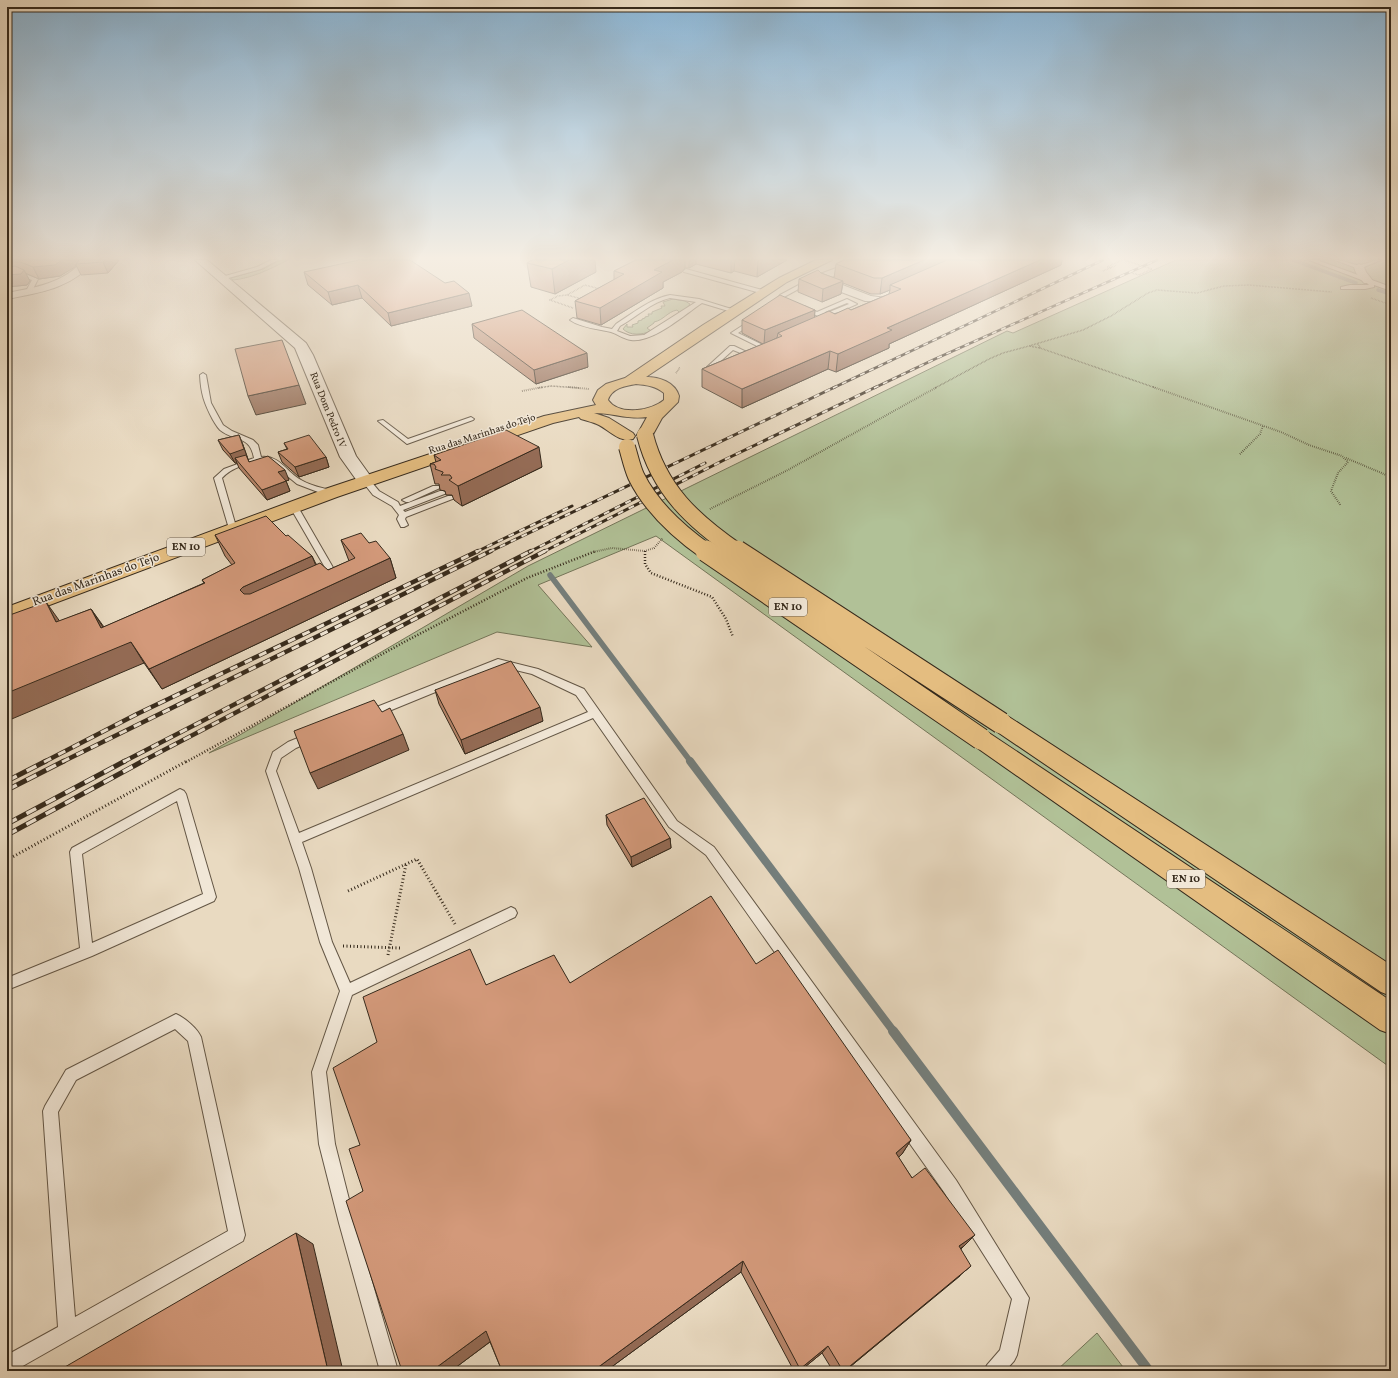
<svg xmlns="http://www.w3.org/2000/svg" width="1398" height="1378" font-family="Vollkorn,serif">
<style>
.green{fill:#b1c197;stroke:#74765a}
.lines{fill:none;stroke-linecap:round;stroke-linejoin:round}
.stream-far3{stroke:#747f7d;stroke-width:3.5}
.stream-far2{stroke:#747f7d;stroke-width:5.5}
.stream-far1{stroke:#747f7d;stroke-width:8}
.stream{stroke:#747f7d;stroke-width:10}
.service-casing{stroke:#635645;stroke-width:2}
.minor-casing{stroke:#635645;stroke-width:2}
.tertiary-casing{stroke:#635645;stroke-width:2}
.primary-casing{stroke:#362a1c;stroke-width:2}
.path-far3{stroke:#362a1c;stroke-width:1.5;stroke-dasharray:0.5 1;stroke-linecap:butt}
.path-far2{stroke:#362a1c;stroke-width:2;stroke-dasharray:0.5 1.5;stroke-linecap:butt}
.path-far1{stroke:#362a1c;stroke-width:2.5;stroke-dasharray:1 2;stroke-linecap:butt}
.path{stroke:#362a1c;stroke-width:3;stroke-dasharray:1 2.5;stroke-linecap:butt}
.service{fill:#f1e7d7;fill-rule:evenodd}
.minor{fill:#f1e7d7;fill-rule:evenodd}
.tertiary{fill:#f1e7d7;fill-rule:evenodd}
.primary{fill:#e4bd80;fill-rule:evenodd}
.rail-far3-casing{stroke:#362a1c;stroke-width:2.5}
.rail-far2-casing{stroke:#362a1c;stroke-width:3}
.rail-far1-casing{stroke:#362a1c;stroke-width:4.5}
.rail-casing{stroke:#362a1c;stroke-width:5}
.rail-far3{stroke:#f1e7d7;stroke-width:1.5;stroke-dasharray:5;stroke-linecap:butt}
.rail-far2{stroke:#f1e7d7;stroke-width:2;stroke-dasharray:6;stroke-linecap:butt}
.rail-far1{stroke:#f1e7d7;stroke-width:3;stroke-dasharray:8;stroke-linecap:butt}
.rail{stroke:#f1e7d7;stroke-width:3.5;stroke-dasharray:11;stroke-linecap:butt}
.primary-bridge-far1-casing{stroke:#362a1c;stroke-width:18;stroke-linecap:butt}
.primary-bridge-casing{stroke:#362a1c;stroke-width:23;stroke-linecap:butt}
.path-bridge{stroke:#362a1c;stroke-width:1.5;stroke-dasharray:0.5 1;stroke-linecap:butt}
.primary-bridge-far1{stroke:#e4bd80;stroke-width:16}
.primary-bridge{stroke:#e4bd80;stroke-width:21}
.wall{fill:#b58469;stroke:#362a1c}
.shaded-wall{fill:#946b55;stroke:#362a1c}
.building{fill:#d3997a;stroke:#362a1c}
.labels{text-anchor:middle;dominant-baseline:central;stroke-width:3;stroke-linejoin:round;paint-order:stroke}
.far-street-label{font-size:10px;fill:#362a1c;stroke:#f1e7d7}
.shield{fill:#f1e7d7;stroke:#6e6354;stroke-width:1}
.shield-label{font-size:11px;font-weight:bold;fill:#362a1c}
.street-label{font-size:12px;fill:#362a1c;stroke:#f1e7d7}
</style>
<rect width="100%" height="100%" fill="#e9dac1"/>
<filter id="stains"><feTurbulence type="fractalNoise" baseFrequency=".005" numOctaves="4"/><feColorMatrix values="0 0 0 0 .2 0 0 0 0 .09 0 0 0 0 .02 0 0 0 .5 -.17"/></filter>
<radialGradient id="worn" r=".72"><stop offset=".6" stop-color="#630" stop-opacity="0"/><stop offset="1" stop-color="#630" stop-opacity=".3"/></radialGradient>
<path class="green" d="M281,260H288C270,269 253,278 233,280L231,278L263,269Z
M1176,260H1391V1068L656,536L538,585L592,647L497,632L209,753L528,566L1007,331L1013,333Z
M673,299L685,301L690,304L688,307L680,313L677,310C667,312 664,320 654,322V323L647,328L651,331C642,335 630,336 623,329L627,324V327H633L632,325L638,323V321L642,320V319L645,318V317L649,316L648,314H652V312L662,308L661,306H665L663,302Z
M1097,1333L1126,1371H1056Z"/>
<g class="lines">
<path class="stream-far3" d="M1293,260L1356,283
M1378,290L1391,294"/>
<path class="stream-far2" d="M550,575L691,762"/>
<path class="stream-far1" d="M690,761L894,1032"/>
<path class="stream" d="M893,1031L1149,1371"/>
<defs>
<path id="service" d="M271,260H278L261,269L221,280L218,278L257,267Z
M1309,260H1317L1391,287V291L1374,285V287L1365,289H1341V287L1350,285H1369L1366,282L1359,279Z
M1335,260C1343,260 1355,266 1360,265C1367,264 1373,260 1381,260L1359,269Z
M686,269L766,291L767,292L764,294L684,272L683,271Z
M7,274H25L38,279L32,291L29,293L26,291L32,280L21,276L7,278Z
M808,280L813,281L784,297L783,298L789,302V304H785L777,299L780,295Z
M670,295L699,299L738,311L735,313L702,303C684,315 653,343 631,340C623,339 618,334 611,332C599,329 581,328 570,320L573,318L602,327L612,329L616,324C633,313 650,299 670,295ZM670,298L696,302L644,335L630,336L617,331L620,326C636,317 652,302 670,298Z
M847,299L857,304L839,312L847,316L844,318L834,314L827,317L823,315L820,317L799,307L804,306L817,312ZM847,303L849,304L827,313L825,312Z
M751,320L756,321L738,333L769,348V350H765L731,333Z
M730,346H734L753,355L748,356L733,350L713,368L717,370V372H713L707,369V367Z
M203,373L206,375L211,403L223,425L232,431L253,440L258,445L261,457C280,455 286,472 301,480C311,486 323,488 334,491V495L318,492L297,484L269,461C254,460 232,467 222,478L237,530L236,532H230L214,478L224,469L254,458C250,435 235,442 220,430C217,427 215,423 213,420C204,403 201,394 200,375Z
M471,417L474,419L473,420L407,444L378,421L383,420L408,439Z
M363,479H369L379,491L398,502L400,506L440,491H443L447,493L403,510L405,512L448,496H454L455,498L406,517L405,519L408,525L404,527H401L397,519L399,515L392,506L373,495L362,481Z
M433,486H439L440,488L409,502H406L402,500Z
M291,505H297L298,507L335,571C333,578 331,581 324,583L320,580L324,576L327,571L290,507Z
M498,659L538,669L584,689L677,821L714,847L956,1180L1029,1298L1017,1355L1014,1361L1005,1371H984L987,1365L1000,1350L1012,1299L944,1192L706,855L669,827L593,718L302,842L311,868L332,942L350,983L507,909L511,907L515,909L517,913L515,917L352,995L326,1072L335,1144L355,1223L398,1371H380L339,1223L319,1144L312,1072L340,991L320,942L299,868L266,771L273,752L288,742L310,733L314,734L315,737L314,740L296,748L281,758L276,771L299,833L588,712L576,695L532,674L499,666L372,718H364L363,715L364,712Z
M180,789L184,791L186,794L216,897L214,901L92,956L7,990V978L80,948L70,852L72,848ZM177,801L203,894L92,943L82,854Z
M176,1014C185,1018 197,1028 201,1037L245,1235L243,1241L14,1371H7V1355L58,1327L43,1111L45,1106L66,1070ZM175,1029L188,1041L228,1231L75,1317L58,1112L76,1080Z"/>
<path id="minor" d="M83,260H94C74,288 38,293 7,299V293C34,288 65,283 83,260Z
M858,260H874L827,279L871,296L886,298L888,300L886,302L865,301L820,284L816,279L820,274Z
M1359,264L1364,267L1366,272L1373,281L1372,283H1364L1356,273L1354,267Z"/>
<path id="tertiary" d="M195,260H207L306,343L313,355L356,456L374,481L372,485L366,486L360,485L340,457L295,348Z"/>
<path id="primary" d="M816,260H832L787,282L646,377C659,377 675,382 679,396L678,402L662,418L651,438L645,440L639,438L637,435L647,417C629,420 613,413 594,413L609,418L633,433L635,436L633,439C620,443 610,431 599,425C593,422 587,421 581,419L579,417L553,423L337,497L7,621V607L325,489L544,416L596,405L593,400L598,390L606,384L625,378L703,325L779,278ZM636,384C646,385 656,386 664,393V400C651,411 619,416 608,400C612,388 625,386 636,384Z
M1001,714L1009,717L1391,965V996L1381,992L993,729L990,723L993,717Z
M981,730L989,733L1391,1001V1034L1380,1030L973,745L969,739L973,733Z"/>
</defs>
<use href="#service" class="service-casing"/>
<use href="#minor" class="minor-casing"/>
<use href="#tertiary" class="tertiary-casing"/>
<use href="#primary" class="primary-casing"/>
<path class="path-far3" d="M1111,268L1107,267L1122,260
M1103,271L1117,265
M1132,273L1139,275L1152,269
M567,295L582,299
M1371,298L1391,305
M573,308L550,300L558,296L567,295L585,285L600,289
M1038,344L1040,348L1029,346L1083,330L1111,316L1148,293L1157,290L1197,293L1224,286L1249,285L1332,292
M1040,348L1156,388
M676,373L680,367
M538,388L551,386L580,388
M935,388L989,359L1003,353L1029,346"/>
<path class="path-far2" d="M568,387L589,389
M1153,387L1281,432L1309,445L1342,456L1348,462L1338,473L1331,491L1341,506
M522,391L543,387
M1240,454L1260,434L1263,426
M1346,458L1391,477
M710,509L786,471L937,387
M593,552L612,548L645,551L654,548L663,538"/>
<path class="path-far1" d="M645,551V564L651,573L712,597L726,619L733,637
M186,762L406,641L527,578L596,551"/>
<path class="path" d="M7,860L187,761
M348,891L417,859L455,924
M343,946L400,948
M388,955L406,864"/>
<use href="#service" class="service"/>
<use href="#minor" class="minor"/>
<use href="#tertiary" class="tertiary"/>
<use href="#primary" class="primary"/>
<defs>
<path id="rail-far3" d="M833,388L1103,260
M874,388L935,359L1157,260"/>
<path id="rail-far2" d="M476,552L572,506
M489,552L835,387
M529,552L705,463
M543,552L724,460L876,387"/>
<path id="rail-far1" d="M44,762L137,714L478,551
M62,762L491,551
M123,762L531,551
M141,762L545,551"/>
<path id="rail" d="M7,781L46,761
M7,790L64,761
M7,824L125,761
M7,835L143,761"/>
</defs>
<use href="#rail-far3" class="rail-far3-casing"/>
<use href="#rail-far2" class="rail-far2-casing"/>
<use href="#rail-far1" class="rail-far1-casing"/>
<use href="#rail" class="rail-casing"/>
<use href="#rail-far3" class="rail-far3"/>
<use href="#rail-far2" class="rail-far2"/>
<use href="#rail-far1" class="rail-far1"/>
<use href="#rail" class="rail"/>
<defs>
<path id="primary-bridge-far1" d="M645,435C659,490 693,521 738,552
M627,447C630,457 632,467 636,476C651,507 680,533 707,552"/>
<path id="primary-bridge" d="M706,551L981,739
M737,551L1001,723"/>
</defs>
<use href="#primary-bridge-far1" class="primary-bridge-far1-casing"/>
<use href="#primary-bridge" class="primary-bridge-casing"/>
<path class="path-bridge" d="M1124,260L1152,269"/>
<use href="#primary-bridge-far1" class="primary-bridge-far1"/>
<use href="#primary-bridge" class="primary-bridge"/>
</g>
<path class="wall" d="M7,260H119L108,273L81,275L76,265L60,276L39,279L25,273L30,281L27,285L7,287Z
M636,260H787L757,277L734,271L731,273L696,264L689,268H685L682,272L663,282V288L601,325L577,318L575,301L614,280V271Z
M844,260H1062L1061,265L889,344V348L836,372L828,369L742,408L702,387V369L763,344L742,333V320L815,310L814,318L851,310L889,294L890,290L880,294H871L843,283L841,294L822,302L798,292L799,279L821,273L834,278L836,264Z
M527,263L596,272L555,294L531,287Z
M304,272L472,306L391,326L362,298L332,305L308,285Z
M472,324L588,367L536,384L474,338Z
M239,435L243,445L249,462L289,480L286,481L290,491L267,500L239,468L237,463H235L223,450L218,440Z
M284,443L326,457L329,467L299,477L282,462L278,452L287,449Z
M434,455L542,467L462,506L454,500L452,495H446L445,491L440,490L439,484H435L430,464L436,462Z
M215,535L286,536L312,556L316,564L328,570L349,561L341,540L369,543L390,558L396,578L162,689L144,663L60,621L91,609L104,627L204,583L202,580L232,565L225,556Z
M435,690L543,721L465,754L439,704Z
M606,815L670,838L671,848L632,867L607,825Z
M756,964L911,1140L902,1154L898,1157L912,1178L964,1246L961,1249L960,1276L845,1371H833L822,1353L800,1371H794L741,1272L606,1371H502L490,1342L451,1371H402L363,1191L360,1145L486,985L570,983Z"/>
<path class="shaded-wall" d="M62,260H81L76,264V265L75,267L60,276L39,279L33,267Z
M105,260H119L108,273L103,262Z
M569,260H595L596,272L555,294L552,269Z
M673,260H685V268L682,272L663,282V288L601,325L600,308L654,270Z
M689,260H696V264L689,268Z
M731,260H735L734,271L731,273Z
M759,260H787L757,277L758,261Z
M924,260H959L890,285V290L880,294L882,278Z
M1040,260H1062L1061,265L889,344V348L836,372L838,354L887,328Z
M24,270L30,281L27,285L7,287V275Z
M843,281L841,294L822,302L823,289Z
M358,285L362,298L332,305L328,292Z
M469,293L472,306L391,326L388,313Z
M815,310L814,323L778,333L777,338L764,344L765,330Z
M830,351L828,369L742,408V389Z
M587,353L588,367L536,384L534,370Z
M299,385L306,404L256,415L248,396Z
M239,435L243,445L250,465L235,458L237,463H235L230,454Z
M539,447L542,467L462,506L458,486Z
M326,457L329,467L299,477L295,467Z
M285,470L289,480L282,482L278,472Z
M286,481L290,491L267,500L262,490Z
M312,556L320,576L253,608L240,590L243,587Z
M390,558L396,578L162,689L149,669Z
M46,602L61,623L56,622Z
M91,609L105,630L131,642L144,663L7,721V693L101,628Z
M540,707L543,721L465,754L461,740Z
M403,734L409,750L318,789L310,773Z
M670,838L671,848L632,867L631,857Z
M911,1140L902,1154L888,1167L896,1153Z
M296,1233L313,1244L343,1371H328Z
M975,1235L964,1246L948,1257L959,1246Z
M743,1261L741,1272L606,1371H593Z
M971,1266L845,1371H844Z
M486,1331L495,1338L451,1371H438L437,1367Z
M828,1346L822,1353L800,1371H798L800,1369Z"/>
<path class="building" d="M7,260H62L55,265L33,267L20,262H7Z
M79,260H105L103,262L76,264Z
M359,260H410L445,283L454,281L469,293L388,313L358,285L328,292L304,272Z
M532,260H569L552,269L527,263Z
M636,260H673L654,270L662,272L600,308L575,301L624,274L614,271Z
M844,260H924L882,278H874L836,264Z
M947,260H1040L887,328L892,330L838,354L830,351L742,389L702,369L782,336L778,333L829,311L835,314L848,308L851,310L901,289L890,285Z
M15,266L24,270L21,274L7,275V267Z
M818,270L821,273L843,281L823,289L799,279Z
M780,295L815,310L765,330L742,320Z
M522,310L587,353L534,370L472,324Z
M282,340L299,385L248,396L235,349Z
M506,430L539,447L458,486L449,480L452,478L450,475H441L443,473V472L435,469L436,467L434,464H430L441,460L434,455Z
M239,435L244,449L230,454L218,440Z
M309,435L326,457L295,467L278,452L288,449L284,443Z
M246,455L249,462L268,456L285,470L278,472L286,481L262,490L235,458Z
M266,516L286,536L288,535L312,556L243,587L240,590L244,594H250L320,563L328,570L355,558L341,540L361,533L369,543L376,541L390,558L149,669L131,642L7,693V616L46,602L56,622L91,609L101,628L205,583L202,580L235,563L215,535Z
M511,661L540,707L461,740L435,690Z
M374,700L382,712L390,708L403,734L310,773L294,731Z
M644,798L670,838L631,857L606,815Z
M711,896L756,964L778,950L911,1140L896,1153L912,1178L925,1168L975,1235L959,1246L971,1266L844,1371H843L828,1346L800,1369L743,1261L593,1371H502L486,1331L437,1367L438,1371H402L346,1201L363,1191L349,1149L360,1145L333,1068L377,1042L363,997L470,949L486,985L554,955L570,983Z
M296,1233L328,1371H58Z"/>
<linearGradient id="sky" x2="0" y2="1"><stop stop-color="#8ab6d7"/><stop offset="0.57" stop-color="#f5eee3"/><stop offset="1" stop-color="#f5eee3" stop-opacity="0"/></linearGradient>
<rect width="1398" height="453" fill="url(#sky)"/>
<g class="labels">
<g class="far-street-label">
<text transform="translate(328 410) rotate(68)">Rua Dom Pedro IV</text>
<text transform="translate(482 434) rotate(-18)">Rua das Marinhas do Tejo</text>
</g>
<g class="shield">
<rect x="167" y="538" width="38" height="18" rx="3"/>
<rect x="769" y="598" width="38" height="18" rx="3"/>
<rect x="1167" y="870" width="38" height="18" rx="3"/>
</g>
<g class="shield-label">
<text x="186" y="547">EN 10</text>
<text x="788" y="607">EN 10</text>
<text x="1186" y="879">EN 10</text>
</g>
<g class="street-label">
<text transform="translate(96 580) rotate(-20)">Rua das Marinhas do Tejo</text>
</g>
</g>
<rect width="1398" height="1378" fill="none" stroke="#e9dac1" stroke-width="24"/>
<rect x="8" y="8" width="1382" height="1362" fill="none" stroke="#362a1c" stroke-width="2"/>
<rect x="12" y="12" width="1374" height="1354" fill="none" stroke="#362a1c"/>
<rect width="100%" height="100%" filter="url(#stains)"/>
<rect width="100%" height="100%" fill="url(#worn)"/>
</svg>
